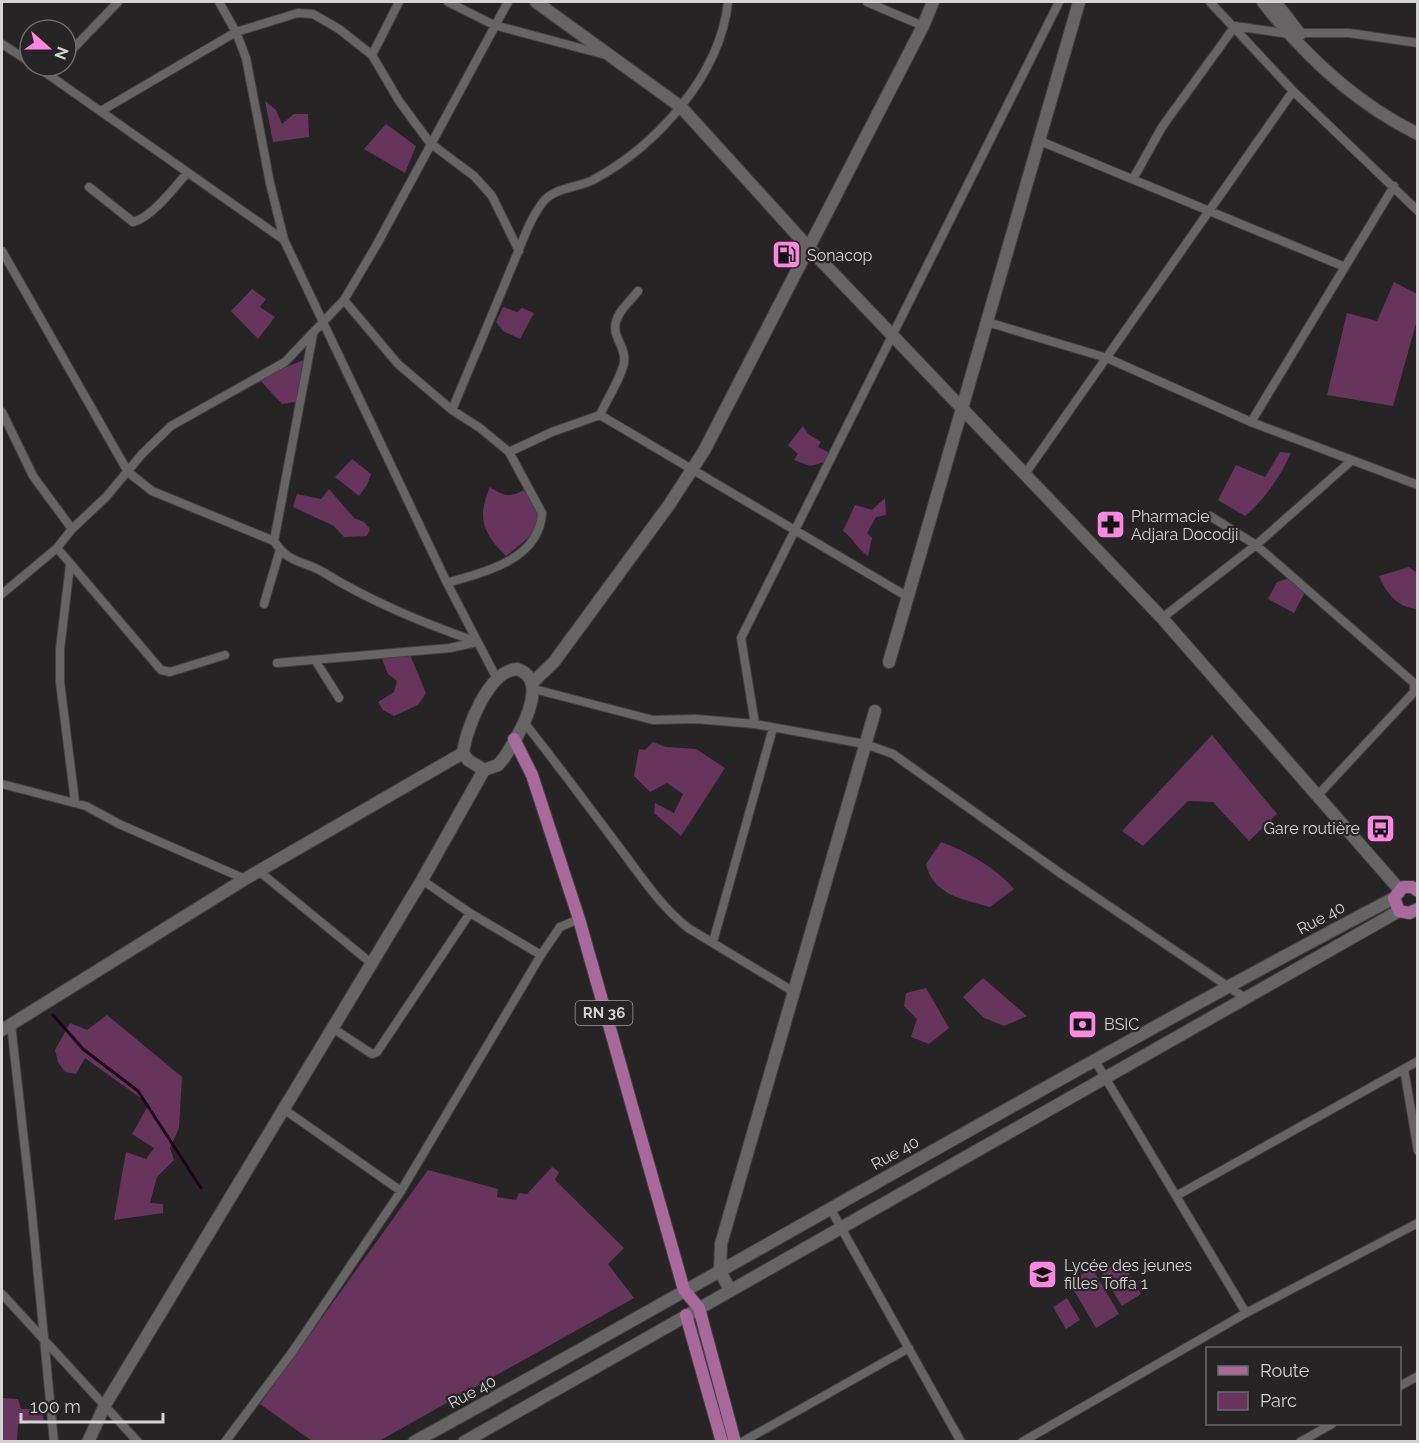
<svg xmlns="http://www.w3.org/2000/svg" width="1419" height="1443" font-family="Raleway,sans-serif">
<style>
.green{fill:#67355b}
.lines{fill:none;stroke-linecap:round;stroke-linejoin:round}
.stream{stroke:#1e0018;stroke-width:3}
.street-casing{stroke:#434042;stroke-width:10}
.secondary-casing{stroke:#434042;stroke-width:14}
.primary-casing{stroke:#434042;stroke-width:14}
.street{stroke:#676466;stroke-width:8}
.secondary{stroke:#676466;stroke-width:12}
.primary{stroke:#aa699b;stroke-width:12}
.labels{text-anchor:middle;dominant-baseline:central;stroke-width:4.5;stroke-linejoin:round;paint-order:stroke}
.shield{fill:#272426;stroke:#a09ea0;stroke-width:1.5}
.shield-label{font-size:15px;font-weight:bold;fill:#d4d3d4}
.poi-label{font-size:16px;fill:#d4d3d4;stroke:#272426;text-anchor:start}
.street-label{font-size:16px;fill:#d4d3d4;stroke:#272426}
</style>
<rect width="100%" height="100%" fill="#272426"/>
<path class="green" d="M265,101L276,110L282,124L294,114H308L309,137L273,142Z
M386,124L416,146L405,173L364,149Z
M1394,282L1417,294V320L1393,406L1327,395L1347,313L1377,321Z
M252,289L266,299L260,307L275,317L258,339L231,311Z
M503,307L517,312L522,308L534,313L520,339L503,331L496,322Z
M309,358L301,401L282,404L258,378Z
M803,426L808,434L821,442L818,447L830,453L825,462L810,466L794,460L798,454L788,445Z
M1280,452L1291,453C1279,478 1266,498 1245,516L1218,500L1236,465L1265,477Z
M352,459L371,474L367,485L359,496L335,477Z
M490,487C506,498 511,497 528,488L542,513L538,530L506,556C482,532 477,518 490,487Z
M329,489L354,518L364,522L370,529L367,536L344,537L334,526L293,507L297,494L321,499Z
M885,498L886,515L876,517L867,533L872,538L868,556C857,549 854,539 843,531L855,505L872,510Z
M1409,567L1417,573V609C1397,607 1387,594 1379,576Z
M1293,577L1305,592L1294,613L1268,599L1277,582Z
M408,650L426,693L418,705L394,716L383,710L378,702L394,692L397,681L388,674L380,654Z
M1212,735L1277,814L1249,841L1213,802L1188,801L1143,846L1122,831Z
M653,742L666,747L696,749L725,768L681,836L654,813L655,803L674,813L683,794L667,783L650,792L634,776L639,749L645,750Z
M941,842C968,852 996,868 1014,889L990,907C962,899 933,895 926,864Z
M983,978L1027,1016L1004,1026L984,1018L963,997Z
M926,988L949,1028L929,1044L911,1037L917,1019L904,1006L906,993Z
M107,1015L182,1077L179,1128L170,1148L174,1160L157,1177L150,1203L163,1204V1213L114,1220L126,1152L146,1159L154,1148L132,1134L149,1104L85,1058L76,1074L65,1072L58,1062L55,1050L70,1023L87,1030Z
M552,1167L559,1172L555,1180L624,1248L608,1264L634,1298L379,1441H312L260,1404L428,1170L498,1189L497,1197L516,1200L519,1193L527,1194Z
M1121,1260L1141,1294L1122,1306L1101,1272Z
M1092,1268L1119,1314L1096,1328L1069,1282Z
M1067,1298L1080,1320L1066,1329L1053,1307Z
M2,1398L18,1399L21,1409H42L44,1422L18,1424L17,1441H2Z"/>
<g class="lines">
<path class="stream" d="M53,1015L83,1049L138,1091L201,1188"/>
<defs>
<path id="street" d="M219,2L236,32L246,58L270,183L284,240L447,583L496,677
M448,2L494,25L606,55
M867,2L923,26
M1210,2L1293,91L1418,211
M1299,33H1349L1418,43
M2,44L30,62
M372,55L399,2
M66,56L118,2
M36,66L284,240
M49,74L57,66
M101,111L236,32L298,13L313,14L339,29L372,55L399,101L430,143L474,176L492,196L519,251
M1040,141L1345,267
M1133,179L1162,127L1235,26L1290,34
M89,187L133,222C151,218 175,187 187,173
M2,251L128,472L152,491L274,541C289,564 302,560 323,572C371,602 424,623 477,642
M344,300L398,364L452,410L480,428L509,452L542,513C539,561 483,572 447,583
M987,322L1107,358L1251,422L1418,485
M452,410C471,364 491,318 510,271C520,249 528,221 543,202C555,187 577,188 593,180C656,146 720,76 728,2
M2,412L33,476L72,529
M600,415L908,597
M1251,422L1394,186
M509,452L552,432L600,415C607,399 620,380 624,363C627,343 606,335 620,313C624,306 632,299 638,291
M1025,474L1293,91
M1210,516L1256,545L1414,683V692L1318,795
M274,541L313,334
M57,548L161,670L170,672L225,655
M70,565L60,649V682L75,802
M2,594L57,548L72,529L106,497L142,454L171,426L285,362L344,300L376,246L508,2
M264,604L280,550
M1162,618L1256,545L1351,461
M315,660L339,698
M277,663L450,648L477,642
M534,689L653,720L696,719L755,724L865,744L893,754L1060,873L1245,998
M523,721C555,761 585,802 616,843C639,873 658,904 688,928L794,992
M755,724L741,638L1059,2
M2,784L86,806L119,824L245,879
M260,872L371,963
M422,880L470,913L541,955
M713,942L773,728
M11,1024L31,1203L54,1442
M331,1027L372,1054L377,1052L470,913
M1094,1059L1246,1313
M1404,1069L1418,1151
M282,1108L401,1191
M1176,1196L1418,1061
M830,1208L961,1442
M2,1294L138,1442
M1400,1386L1418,1376
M225,1442L293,1351L401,1191L541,955L560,927L579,919
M742,1442L909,1348
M1022,1442L1246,1313L1418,1223
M1300,1442L1332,1424"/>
<path id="secondary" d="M536,2L681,107L809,248L1162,618L1399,889
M1263,2C1305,56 1355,103 1418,134
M1275,2L1300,34
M889,662L1079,2
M517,669C553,680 517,738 504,758L498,765L484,770L468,760L463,753C466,729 488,671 517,669Z
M533,682L554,662L669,505L704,451L923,26L933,2
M2,1030L245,879L463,753
M730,1290L720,1271L721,1244L875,711
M88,1442L105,1405L422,880L484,770
M414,1442C742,1262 1063,1072 1394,898
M464,1442L1399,911"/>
<path id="primary" d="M514,739L532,775L579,919L684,1290L699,1308L735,1442
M1418,891L1412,887H1403L1394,898L1399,911L1409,913L1418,909
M686,1315L722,1442"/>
</defs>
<use href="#street" class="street-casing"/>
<use href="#secondary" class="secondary-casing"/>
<use href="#primary" class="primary-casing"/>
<use href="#street" class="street"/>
<use href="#secondary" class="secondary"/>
<use href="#primary" class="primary"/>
</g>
<defs>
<symbol id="fuel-square" viewBox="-11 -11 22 22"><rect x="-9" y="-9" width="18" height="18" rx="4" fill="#fd86e2" stroke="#272426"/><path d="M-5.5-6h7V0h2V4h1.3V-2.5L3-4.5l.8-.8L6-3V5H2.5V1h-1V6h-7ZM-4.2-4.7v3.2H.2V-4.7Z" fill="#111"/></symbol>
<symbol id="pharmacy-square" viewBox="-11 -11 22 22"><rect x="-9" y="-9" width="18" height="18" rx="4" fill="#fd86e2" stroke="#272426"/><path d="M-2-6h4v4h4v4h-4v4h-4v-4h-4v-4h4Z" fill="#111"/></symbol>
<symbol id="bus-square" viewBox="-11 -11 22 22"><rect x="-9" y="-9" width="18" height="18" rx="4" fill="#fd86e2" stroke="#272426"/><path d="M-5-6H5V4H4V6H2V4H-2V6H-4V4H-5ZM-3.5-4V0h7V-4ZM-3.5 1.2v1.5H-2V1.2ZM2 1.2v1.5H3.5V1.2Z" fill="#111"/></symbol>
<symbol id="bank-square" viewBox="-11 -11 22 22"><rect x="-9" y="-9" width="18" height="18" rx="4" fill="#fd86e2" stroke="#272426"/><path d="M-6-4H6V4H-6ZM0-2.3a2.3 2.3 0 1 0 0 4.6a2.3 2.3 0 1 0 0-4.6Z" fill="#111"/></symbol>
<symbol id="school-square" viewBox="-11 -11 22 22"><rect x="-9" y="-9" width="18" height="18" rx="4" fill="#fd86e2" stroke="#272426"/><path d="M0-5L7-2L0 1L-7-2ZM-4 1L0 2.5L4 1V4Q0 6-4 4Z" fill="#111"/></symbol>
</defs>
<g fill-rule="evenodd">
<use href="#fuel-square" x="770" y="238" width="33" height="33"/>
<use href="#pharmacy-square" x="1094" y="508" width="33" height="33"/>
<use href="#bus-square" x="1364" y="812" width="33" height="33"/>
<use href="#bank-square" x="1066" y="1008" width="33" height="33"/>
<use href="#school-square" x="1026" y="1258" width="33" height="33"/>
</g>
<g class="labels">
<rect class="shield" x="575.5" y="1001" width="57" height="24" rx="4.5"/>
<g class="shield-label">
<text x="604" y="1013">RN 36</text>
</g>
<g class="poi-label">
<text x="807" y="255">Sonacop</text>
<text x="1131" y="516">Pharmacie<tspan x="1131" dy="18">Adjara Docodji</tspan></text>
<text x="1360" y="828" text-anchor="end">Gare routière</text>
<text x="1104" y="1024">BSIC</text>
<text x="1064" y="1265">Lycée des jeunes<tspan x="1064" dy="18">filles Toffa 1</tspan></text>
</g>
<g class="street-label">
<text transform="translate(1321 918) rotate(-28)">Rue 40</text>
<text transform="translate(895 1153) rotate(-29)">Rue 40</text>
<text transform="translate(472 1392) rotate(-28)">Rue 40</text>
</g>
</g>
<rect width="1419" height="1443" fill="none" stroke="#d4d3d4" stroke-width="6"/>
<rect x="1206" y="1347" width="195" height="78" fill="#272426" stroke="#6c6a6c" stroke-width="1.5"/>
<rect x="1218" y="1366" width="30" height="9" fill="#aa699b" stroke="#6c6a6c" stroke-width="1.5"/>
<text x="1260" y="1377" font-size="18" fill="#d4d3d4">Route</text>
<rect x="1218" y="1392" width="30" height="18" fill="#67355b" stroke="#6c6a6c" stroke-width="1.5"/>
<text x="1260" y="1407" font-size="18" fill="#d4d3d4">Parc</text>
<g transform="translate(48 48) rotate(111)"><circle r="28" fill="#272426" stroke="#6c6a6c" stroke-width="1.5"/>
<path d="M0-4.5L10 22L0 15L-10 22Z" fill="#fd86e2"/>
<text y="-9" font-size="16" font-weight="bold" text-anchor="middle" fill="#d4d3d4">N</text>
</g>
<path d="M21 1413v9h142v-9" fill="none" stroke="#d4d3d4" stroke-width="3"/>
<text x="30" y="1413" font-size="18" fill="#d4d3d4" stroke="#272426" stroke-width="4.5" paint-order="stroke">100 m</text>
</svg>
